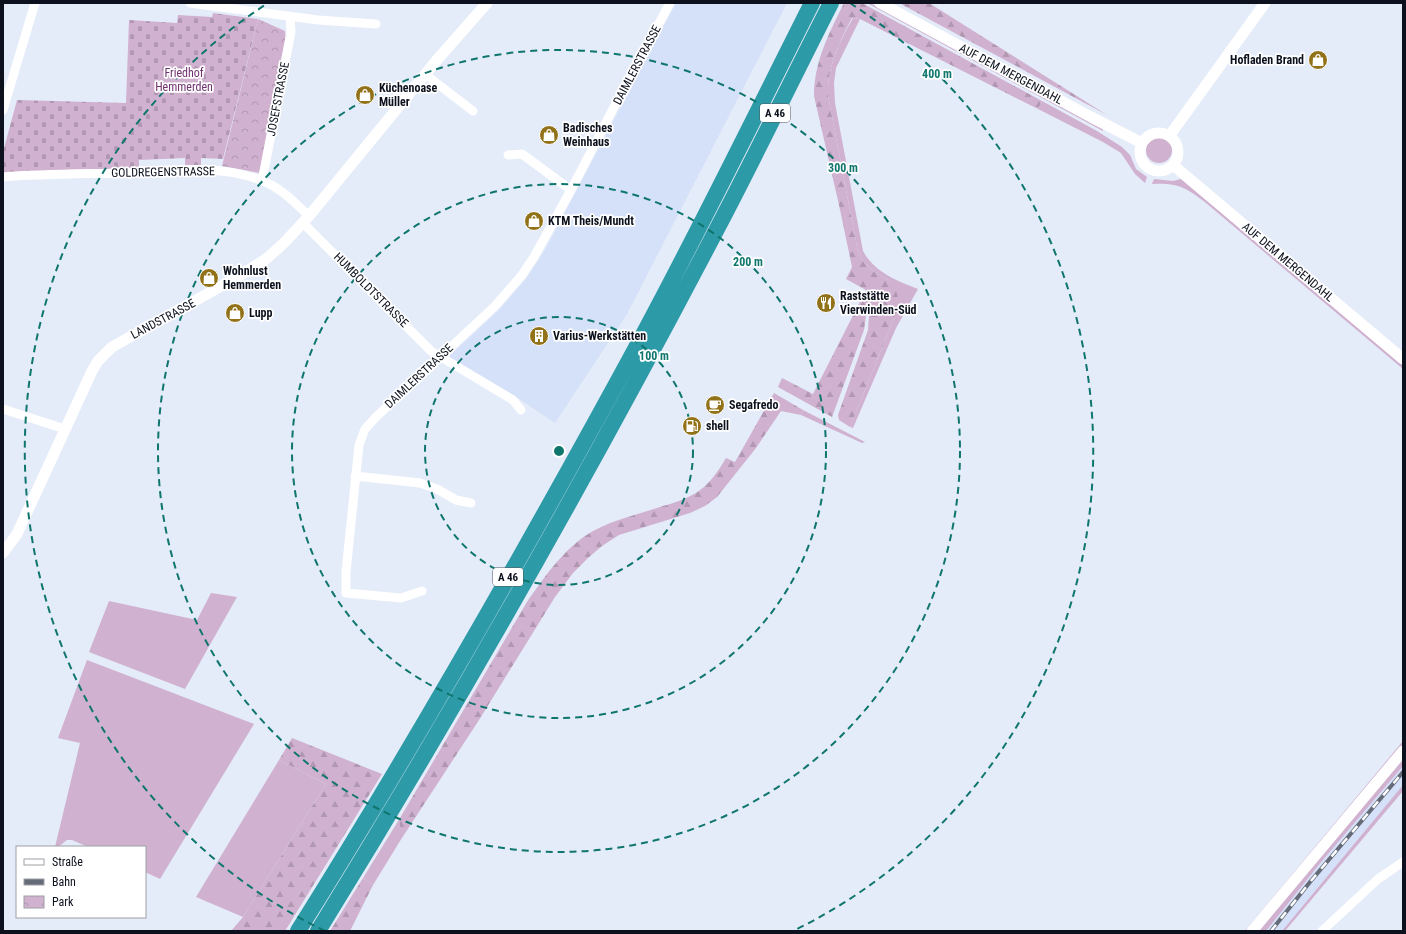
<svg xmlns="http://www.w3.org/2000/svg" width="1406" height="934" font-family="'Roboto Condensed',sans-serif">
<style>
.built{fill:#d5e0f9}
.grass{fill:#d0b1cf}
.forest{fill:url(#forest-firs)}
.cemetery{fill:url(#cemetery-stones)}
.park{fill:url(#park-crowns)}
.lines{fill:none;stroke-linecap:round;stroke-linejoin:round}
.minor{stroke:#fff;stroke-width:9}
.tertiary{stroke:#fff;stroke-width:11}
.motorway{stroke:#2c9aa7;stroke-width:16}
.rail-casing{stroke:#656b78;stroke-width:4}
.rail{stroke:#fff;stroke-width:2.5;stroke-dasharray:8;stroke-linecap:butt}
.ring{fill:none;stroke:#0f766e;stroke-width:2;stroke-dasharray:7 5}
.labels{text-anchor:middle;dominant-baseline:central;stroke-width:3.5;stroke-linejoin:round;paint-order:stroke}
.shield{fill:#fff;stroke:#555861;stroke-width:1}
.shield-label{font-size:11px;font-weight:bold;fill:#0c111d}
.poi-label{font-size:12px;font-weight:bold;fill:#0c111d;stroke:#fff;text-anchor:start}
.street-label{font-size:12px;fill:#0c111d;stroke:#fff}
.park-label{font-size:12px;fill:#6f316f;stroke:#fff}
.centre{fill:#0f766e;stroke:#fff;stroke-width:2}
.ring-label{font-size:12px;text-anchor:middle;font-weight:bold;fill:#0f766e;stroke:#fff;stroke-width:3.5;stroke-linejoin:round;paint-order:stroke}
</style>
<defs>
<pattern id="forest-firs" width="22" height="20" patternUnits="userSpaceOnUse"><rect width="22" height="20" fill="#d0b1cf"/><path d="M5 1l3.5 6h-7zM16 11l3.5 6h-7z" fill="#b197b1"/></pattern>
<pattern id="cemetery-stones" width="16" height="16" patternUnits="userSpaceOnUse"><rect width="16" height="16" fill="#d0b1cf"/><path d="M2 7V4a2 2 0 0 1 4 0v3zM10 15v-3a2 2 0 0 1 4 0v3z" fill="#b197b1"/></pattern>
<pattern id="park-crowns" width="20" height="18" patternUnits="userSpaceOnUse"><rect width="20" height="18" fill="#d0b1cf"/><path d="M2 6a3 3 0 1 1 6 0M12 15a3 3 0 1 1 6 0" fill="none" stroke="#b197b1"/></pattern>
</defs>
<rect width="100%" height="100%" fill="#e4ebf9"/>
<path class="built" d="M676,3H787L627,314L555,423L515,396L448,357L498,311L526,279L545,250Z
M1403,766V785L1282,931H1266L1322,861Z"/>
<path class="grass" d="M867,3H870L1103,129V131Z
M853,18L860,19L836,68L834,83L835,103L863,251C874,272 897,281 918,289L896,328L853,428L850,427L899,306L890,281L873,271L862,260L857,247L830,106C829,101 828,96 828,91C828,65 841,39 853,18Z
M1042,101L1097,131L1122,147L1130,155L1136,169L1147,177L1145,183L1135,174L1121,153L1103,142L1038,109Z
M1146 150a13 13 0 1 1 26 0a13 13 0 1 1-26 0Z
M1154,179L1173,181L1181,179L1403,364V369L1206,203C1185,187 1178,183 1152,184Z
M803,410L865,442L862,443L801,415Z
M211,593L237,597L185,689L89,652L109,601L197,620Z
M87,660L254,724L160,879L145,872V847H88L72,840H67L58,847H55L80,743L58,738Z
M1403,741V745L1247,931H1245Z
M1403,758V766L1322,861L1266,931H1258Z
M279,760L326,784L243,917L196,897Z
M1403,785V791L1285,931H1282Z
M400,818V841L373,885L363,878Z"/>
<path class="forest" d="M844,3H862L1042,101L1038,109L860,19L852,18C841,39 828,65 828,91C828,96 829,101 830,106L857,247L862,260L873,271L890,281L897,293L899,306L850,427L839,420L838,415L868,330L869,315L866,316L864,330L832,417L778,387L782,378L813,394L866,290L846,279L852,267L839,205L814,96C814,62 829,33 844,3Z
M899,3H929L1107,115Z
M774,393L803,410L801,415L781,411L756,448L717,497L705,506L690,513L619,535L602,546L588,558L573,573L555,597L479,720L400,841V818L527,602C545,576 565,547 593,531C615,519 640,514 663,506C678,502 692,497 704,487C713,479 720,468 726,458L735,462Z
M292,738L382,774L285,931H231L243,917L326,784L279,760Z
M363,878L373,885L350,931H330Z"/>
<path class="cemetery" d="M213,13L258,19L223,159L201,158V165L185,166V158L139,160V168L3,174V152L17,100L126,103L129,20L177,23L178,15L212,17Z"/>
<path class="park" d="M258,19L285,31L286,42L260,173L222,166Z"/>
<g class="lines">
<path class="minor" d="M190,3L318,20L376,24
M426,75L473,111
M3,110L35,3
M508,155L522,154L571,190
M3,177C41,174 80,174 119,173C166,171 218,163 263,181C281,188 295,203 309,216
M262,181L291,32L290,16
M303,223L431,351L513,400L521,410
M3,409L65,429
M355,476L420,483L437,489L456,500L471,503
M422,591L401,598L346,593V572L359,445L365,429L376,417L495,306L522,275L534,257L571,190L614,107L670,3
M1322,931L1378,879L1403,862"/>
<path class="tertiary" d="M880,3L1091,117L1142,143
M1140 152a19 19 0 1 1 38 0a19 19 0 1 1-38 0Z
M1170,135L1265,3
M1173,165L1403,359
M3,553L17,534L92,371L98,361L112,347L241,275L266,259L284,243L309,216L436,61L487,3
M1252,931L1403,751"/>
<path class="motorway" d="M298,931C421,735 535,534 645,331C703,223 757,112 812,3
M318,931C460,701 593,466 718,227C757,153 793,77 831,3"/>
<defs>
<path id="rail" d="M1271,931L1310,882L1403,772"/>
</defs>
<use href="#rail" class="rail-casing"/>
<use href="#rail" class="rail"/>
</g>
<g class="ring">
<circle cx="559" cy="451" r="134"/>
<circle cx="559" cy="451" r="267"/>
<circle cx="559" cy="451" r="401"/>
<path d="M325 931A534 534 0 0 1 268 3M850 3A534 534 0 0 1 793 931"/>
</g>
<defs>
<symbol id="shop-disc" viewBox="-11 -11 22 22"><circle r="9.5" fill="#927219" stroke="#fff"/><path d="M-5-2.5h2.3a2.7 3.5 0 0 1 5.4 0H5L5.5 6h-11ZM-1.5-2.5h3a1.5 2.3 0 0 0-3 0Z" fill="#fff"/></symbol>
<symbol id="restaurant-disc" viewBox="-11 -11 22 22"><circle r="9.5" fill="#927219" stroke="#fff"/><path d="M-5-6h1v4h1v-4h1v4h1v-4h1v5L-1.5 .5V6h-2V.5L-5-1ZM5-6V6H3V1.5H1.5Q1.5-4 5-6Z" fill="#fff"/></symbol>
<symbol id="building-disc" viewBox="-11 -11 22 22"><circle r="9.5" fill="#927219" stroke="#fff"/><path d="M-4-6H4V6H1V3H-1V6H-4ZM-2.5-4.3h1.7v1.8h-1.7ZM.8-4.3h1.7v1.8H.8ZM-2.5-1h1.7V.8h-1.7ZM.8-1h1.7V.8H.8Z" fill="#fff"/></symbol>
<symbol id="cafe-disc" viewBox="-11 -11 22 22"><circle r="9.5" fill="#927219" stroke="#fff"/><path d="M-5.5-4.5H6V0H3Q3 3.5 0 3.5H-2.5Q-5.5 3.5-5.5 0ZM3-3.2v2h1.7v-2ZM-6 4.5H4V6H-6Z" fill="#fff"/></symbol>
<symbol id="fuel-disc" viewBox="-11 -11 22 22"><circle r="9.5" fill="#927219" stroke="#fff"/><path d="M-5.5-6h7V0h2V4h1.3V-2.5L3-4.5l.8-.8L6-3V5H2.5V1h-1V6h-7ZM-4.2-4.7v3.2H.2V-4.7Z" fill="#fff"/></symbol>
</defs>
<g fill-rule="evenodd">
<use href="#shop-disc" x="1307" y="49" width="22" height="22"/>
<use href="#shop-disc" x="354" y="84" width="22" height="22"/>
<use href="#shop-disc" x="538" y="124" width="22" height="22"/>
<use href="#shop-disc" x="523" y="210" width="22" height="22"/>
<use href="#shop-disc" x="198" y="267" width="22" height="22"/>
<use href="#restaurant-disc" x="815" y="292" width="22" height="22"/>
<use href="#shop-disc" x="224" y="302" width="22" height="22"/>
<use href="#building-disc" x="528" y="325" width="22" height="22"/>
<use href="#cafe-disc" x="704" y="394" width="22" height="22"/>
<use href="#fuel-disc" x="681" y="415" width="22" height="22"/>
</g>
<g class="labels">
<g class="shield">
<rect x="760" y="104" width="30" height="18" rx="3"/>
<rect x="493" y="568" width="30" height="18" rx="3"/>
</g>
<g class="shield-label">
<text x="775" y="113">A 46</text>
<text x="508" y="577">A 46</text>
</g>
<g class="poi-label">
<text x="1304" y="60" text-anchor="end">Hofladen Brand</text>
<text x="379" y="88">Küchenoase<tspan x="379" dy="14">Müller</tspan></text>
<text x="563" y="128">Badisches<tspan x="563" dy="14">Weinhaus</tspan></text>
<text x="548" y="221">KTM Theis/Mundt</text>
<text x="223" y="271">Wohnlust<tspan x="223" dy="14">Hemmerden</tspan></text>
<text x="840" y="296">Raststätte<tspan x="840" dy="14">Vierwinden-Süd</tspan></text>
<text x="249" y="313">Lupp</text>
<text x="553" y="336">Varius-Werkstätten</text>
<text x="729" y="405">Segafredo</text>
<text x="706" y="426">shell</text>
</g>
<g class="street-label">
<text transform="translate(637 65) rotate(-62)">DAIMLERSTRASSE</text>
<text transform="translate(1011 74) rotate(28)">AUF DEM MERGENDAHL</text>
<text transform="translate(278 99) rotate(-79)">JOSEFSTRASSE</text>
<text transform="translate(163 172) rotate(-1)">GOLDREGENSTRASSE</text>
<text transform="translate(1288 262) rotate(40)">AUF DEM MERGENDAHL</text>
<text transform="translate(371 290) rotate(45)">HUMBOLDTSTRASSE</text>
<text transform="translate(163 319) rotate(-28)">LANDSTRASSE</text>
<text transform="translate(419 376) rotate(-43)">DAIMLERSTRASSE</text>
</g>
<g class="park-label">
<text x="184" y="73">Friedhof<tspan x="184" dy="14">Hemmerden</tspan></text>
</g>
</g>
<circle cx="559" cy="451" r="6" class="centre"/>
<g class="ring-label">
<text x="937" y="78">400 m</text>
<text x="843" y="172">300 m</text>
<text x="748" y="266">200 m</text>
<text x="654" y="360">100 m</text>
</g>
<rect width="1406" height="934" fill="none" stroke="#0c111d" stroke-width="8"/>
<rect x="16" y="846" width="130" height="72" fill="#ffffff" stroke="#9ea0a5"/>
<rect x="24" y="859" width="20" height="6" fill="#ffffff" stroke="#9ea0a5"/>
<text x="52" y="866" font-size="12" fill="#0c111d">Straße</text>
<rect x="24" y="879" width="20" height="6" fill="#656b78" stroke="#9ea0a5"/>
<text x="52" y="886" font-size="12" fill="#0c111d">Bahn</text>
<rect x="24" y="896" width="20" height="12" fill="url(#park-crowns)" stroke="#9ea0a5"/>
<text x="52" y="906" font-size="12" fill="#0c111d">Park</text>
</svg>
